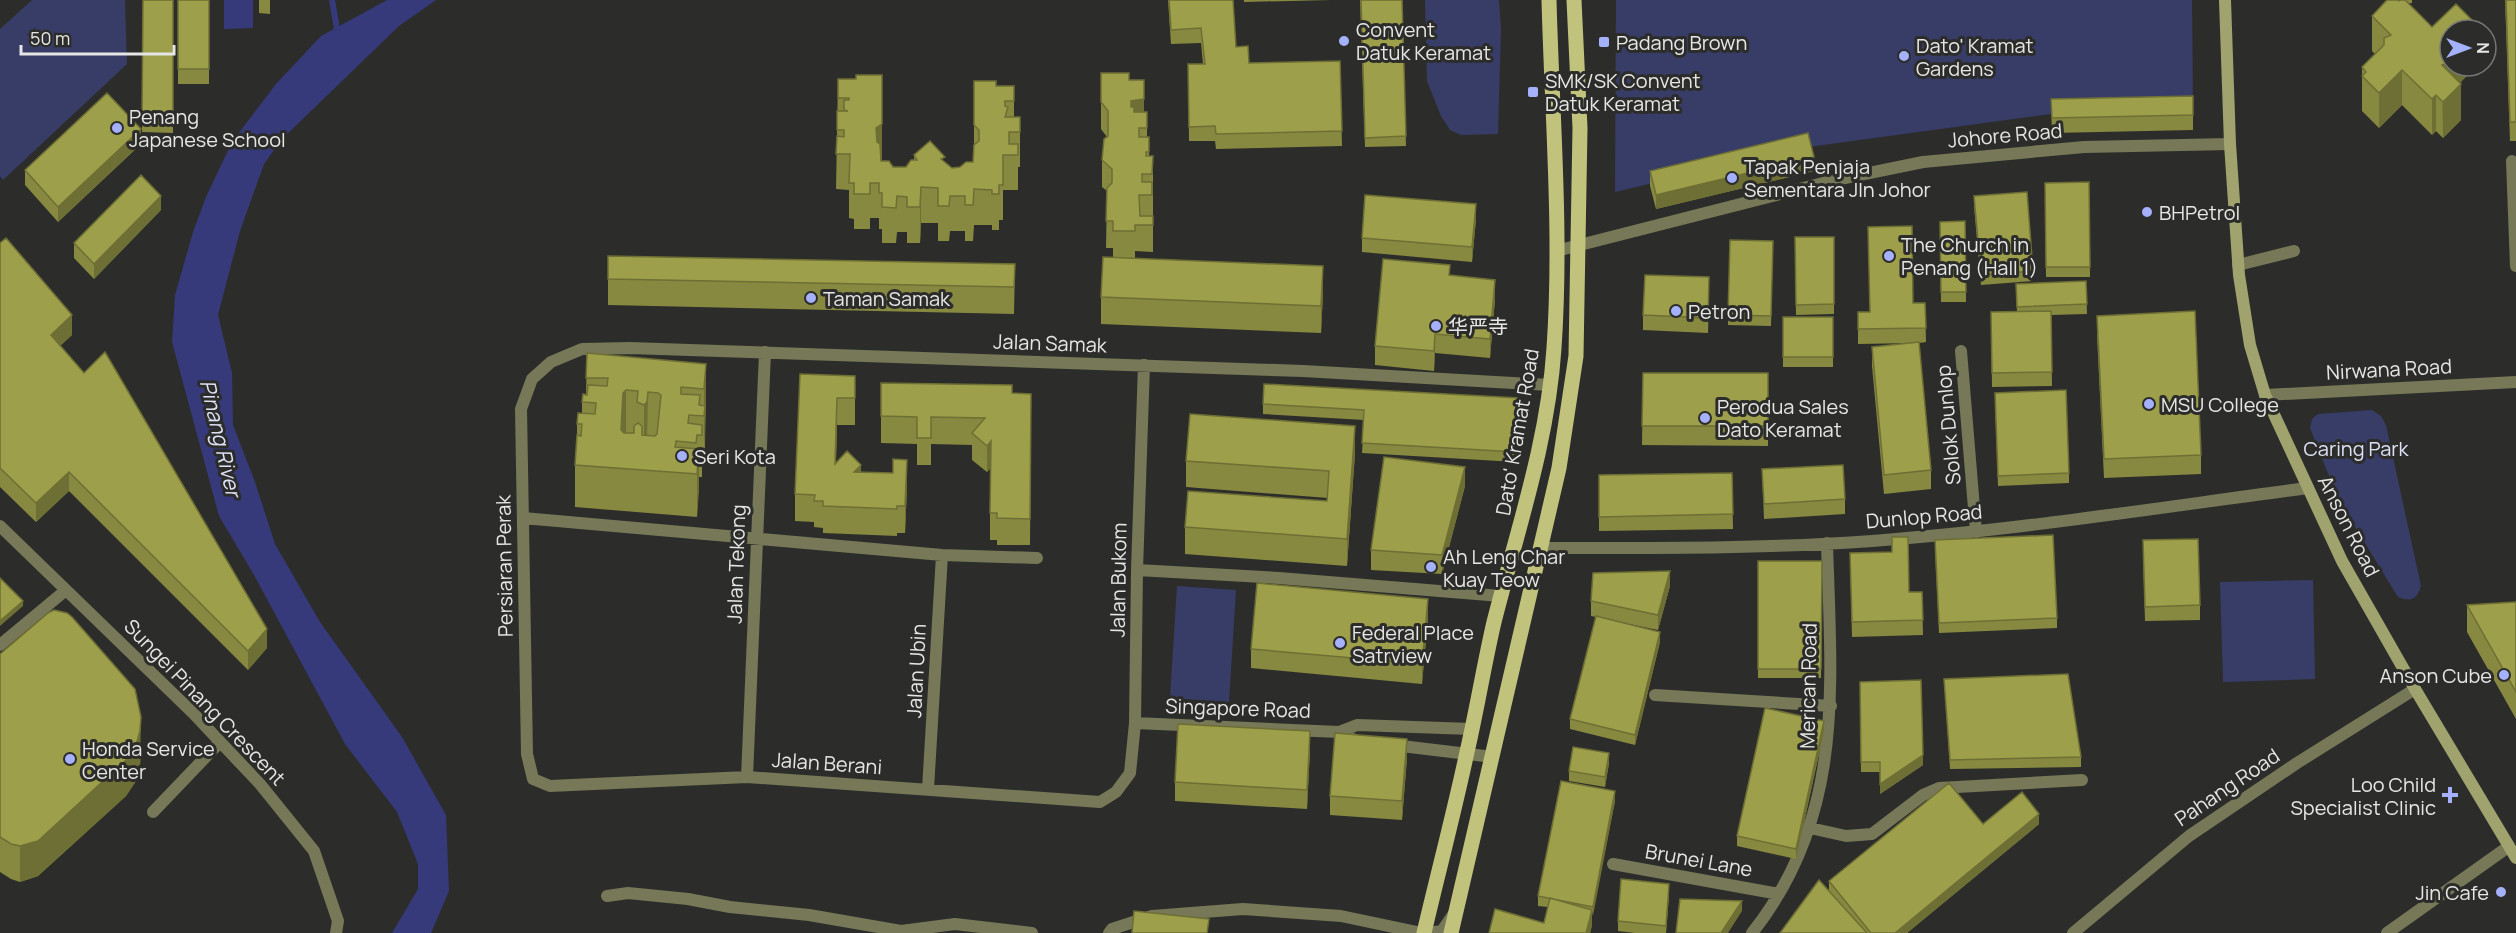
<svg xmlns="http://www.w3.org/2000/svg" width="2516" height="933" font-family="Manrope,'Noto Sans SC',sans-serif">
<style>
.green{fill:#383d68}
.water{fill:#363a7a}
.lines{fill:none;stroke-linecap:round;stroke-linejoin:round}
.stream{stroke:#363a7a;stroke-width:6}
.street{stroke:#767857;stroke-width:12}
.secondary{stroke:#a0a36d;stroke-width:12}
.primary{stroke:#c1c37d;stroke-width:15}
.wall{fill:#878940}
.shaded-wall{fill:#6e6f34}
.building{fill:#9d9f4a;stroke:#6e6f34;stroke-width:1.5;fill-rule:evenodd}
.poi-dot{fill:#a6b1fc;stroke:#2c2d2a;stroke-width:2}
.labels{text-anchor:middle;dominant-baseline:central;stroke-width:6;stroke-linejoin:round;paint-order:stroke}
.poi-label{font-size:20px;fill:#e6e6e5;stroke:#2c2d2a;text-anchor:start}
.street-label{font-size:20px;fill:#e6e6e5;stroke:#2c2d2a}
.park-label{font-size:20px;fill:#dde1f5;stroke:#2c2d2a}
.water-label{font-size:21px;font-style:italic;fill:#dee2f6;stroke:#2c2d2a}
</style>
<rect width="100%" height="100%" fill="#2c2d2a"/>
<path class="green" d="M32,0H125L127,64L3,180L0,176V29Z
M1425,0H1499L1501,29L1498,134L1461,135L1450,130L1441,116L1427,81Z
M1616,0H2192L2193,111L2051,114L1808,147L1615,192Z
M2372,410L2381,416L2386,425L2421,586C2417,600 2410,602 2398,597L2339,501L2310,428L2312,419L2318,414Z
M2313,580L2315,679L2223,682L2220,582Z
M1177,586L1236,590L1229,702L1170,698Z"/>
<path class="water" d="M224,0H253V28L224,29Z
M387,0H436L399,26L282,139L264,164L240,231L218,315L232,373L233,425L255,482L275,544L320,622L402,737L446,815L449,891L431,933H392L418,889V864L397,812L345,744L254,575L219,516L172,342L175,295L193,232L206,197L232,142L276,84L321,36Z"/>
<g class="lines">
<path class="stream" d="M332,0L338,35"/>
<path class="street" d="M2512,161L2516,266
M1556,251L1835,180L1923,162L2084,147L2230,144
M2238,265L2294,251
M1961,351L1976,532
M1144,365L1137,570L1135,723L1130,773L1116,792L1100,802L747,777L550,786L533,779L527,754L521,409L532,379L551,362L582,349L630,348L1303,371L1550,385
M2265,395L2516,382
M523,518L942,555L1037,558
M0,526L193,713L260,784L314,851L338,921L336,933
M1542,548C1652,548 1762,549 1872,541C2018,530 2163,507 2308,488
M1137,570L1279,578L1501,596
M0,645L66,590
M1655,695L1831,706
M1135,723L1339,732L1355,740
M1339,732L1357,725L1472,729
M1393,745L1493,757
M747,777L765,352
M928,789L942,555
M153,812L220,742
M1810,828L1846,836L1872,834L1923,795L1939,788L2082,780
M1613,864L1779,894
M607,896L628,893L688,899L730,907L809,915L901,931L955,924L1032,933
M1109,933L1112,929L1152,916L1243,909L1341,916L1422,933
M1428,933L1442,931L1453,915
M1752,933C1846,815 1831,684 1827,543
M2073,933L2189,836L2297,763L2415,689
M2387,933L2508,847"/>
<path class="secondary" d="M2225,0L2230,144L2239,275L2250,345L2265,395L2342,561L2415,689L2516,858"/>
<path class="primary" d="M1424,933C1438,873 1454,813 1467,752C1477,709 1484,665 1494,622C1517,531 1548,442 1554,348C1562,233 1552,115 1549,0
M1451,933L1559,468L1576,356L1580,128L1574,0"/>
</g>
<path class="wall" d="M143,0H173V133L142,132Z
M178,0H209V84H178Z
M259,0H270V14L259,13Z
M1168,0H1233L1236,47L1249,63L1340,61L1342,146L1216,149L1215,141H1189L1188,64H1203L1201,43L1171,44Z
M1244,0H1331L1244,2Z
M1360,0H1402L1406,146L1365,147Z
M2387,0H2412V3H2408L2432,27L2475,30H2450L2474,66V68L2460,83L2461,120L2443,138L2436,131L2432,135L2402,105L2379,128L2362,111V67L2375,54L2372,51V16Z
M2505,0H2516V141H2510Z
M1101,73L1129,80L1144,112H1147V137H1149V156H1153V252L1135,251V258L1323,293L1321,333L1101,324V297L1113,258V248H1106L1107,191L1102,187V160L1107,137L1101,129Z
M838,79L882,159L881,161L893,167H906L914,160V155L945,163L952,168L960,167L973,162L974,149V81L996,86H1014V117H1020V167H1018V190H1003V220H999V230H992V225H974L973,241H965V231H950L949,241H938V223H921L920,243H907V232H897L896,243H882V229H879V218H870V229H854V219L849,218V190L836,189Z
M2193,96V130L2052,133L2051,99Z
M141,144L58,222L25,185V170Z
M1650,171H1814L1656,209L1650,186Z
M2089,182L2090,277H2046L2045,183Z
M1974,196L2033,271V281L1981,285L1974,206Z
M161,210L94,279L74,258V243Z
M1476,219L1472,262L1362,252V238Z
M1965,221L1966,302H1941L1940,222Z
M1795,237H1834V314L1796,315Z
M1730,240L1773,241L1771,326L1728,325Z
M0,243L72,335L60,346L267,648L248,670L69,491L36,522L0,487Z
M608,256L1015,264L1014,314L608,305Z
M1450,275L1495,299L1490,358L1435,353L1434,371L1375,365V346Z
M2086,281L2087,314L2051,315L2052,386L1992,387L1991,312H2017L2016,284Z
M1709,291L1708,333L1643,330V315Z
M1913,303H1925L1926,342L1919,343L1931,470V489L1884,494L1872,366V347L1916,343L1858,344V312H1870Z
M2097,316L2201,455V474L2104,478L2097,335Z
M1783,317H1833V367H1783Z
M587,353L706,364L705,448L704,458H702V477H699L697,517L575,507V465L577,435V424L582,413V402L586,394Z
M1643,373H1768V446L1642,445Z
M800,374L855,376V425H837L836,463L907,487L905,533H897V536L823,533V528L814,527V522L795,521V494Z
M881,383L1012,393L1031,394L1030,545H997V540H990V468L987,472L972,460V445L931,444V465H917V444L881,443Z
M1995,403L2069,473V483L1998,486Z
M1263,404L1519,408L1516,462L1362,453L1364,420L1263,414Z
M1355,453L1347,566L1185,554V527L1327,501L1328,498L1186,487V461Z
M1762,469L1845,499V514L1764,519Z
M1732,473L1733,529L1599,531V475Z
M1465,486L1442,574L1371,570V550Z
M1935,550L2057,618V628L1939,633Z
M1892,552L1909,592H1922L1923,635L1852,637L1850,553Z
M2143,555L2200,605V620L2145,621Z
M1758,561H1822L1821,678H1758Z
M1670,586L1658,630L1614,621L1660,642L1635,745L1570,729V719L1596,617L1591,616V601Z
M2516,602V719L2467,632V605Z
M1428,618L1422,684L1251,668V649Z
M0,654L141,752L140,766L136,781L126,796L38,876L20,882L11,879L0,872Z
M1944,679L2081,757V767L1950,769Z
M1860,682L1923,765L1880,794V772H1861Z
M1824,731L1796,859L1737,846V836Z
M1310,750L1307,809L1175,801V782Z
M1407,758L1402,820L1330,815V796Z
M1609,763L1605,787L1569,781V771Z
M1615,801L1592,916V925L1590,933H1489L1544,923L1548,907L1538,906V896Z
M1983,824H2039L1907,933H1780L1829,891V881Z
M1669,894L1666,933H1635L1618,931V921Z"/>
<path class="shaded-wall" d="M2475,23V30H2470V29Z
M2450,62V66H2474V68L2451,92L2461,84V120L2443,138L2442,65Z
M2402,70V105L2379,128V93Z
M1144,80V125L1131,128V101Z
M2436,95V131L2432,135V99Z
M882,110V159L876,163V128Z
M141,129V144L58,222V207Z
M1814,157V171L1656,209V195Z
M921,187V223L920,243V207Z
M161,196V210L94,279V264Z
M1476,204V219L1472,262V247Z
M1323,266V293L1321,333V306Z
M1495,280V299L1490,358V339Z
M72,315V335L51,354V335Z
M1435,334V353L1434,371V351Z
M706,364V407L704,458V389Z
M626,390V432L623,435L621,472V430L623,393Z
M648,392L647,444L644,447V405Z
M837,398V425L835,491V464Z
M1355,426V453L1347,566V539Z
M991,441V468L987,472V446Z
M699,449V491L697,517V474Z
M907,460V487L905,533V506Z
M861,465V491L854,472Z
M1465,467V486L1442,574V555Z
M69,472V491L36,522V503Z
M1670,571V586L1658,630V615Z
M1428,599V618L1422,684V664Z
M23,601V606L0,626V621Z
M267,629V648L248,670V651Z
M1660,632V642L1635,745V735Z
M141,717L140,766L136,781L126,796L38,876L20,882V846Z
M1824,721V731L1796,859V849Z
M1310,731V750L1307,809V790Z
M1407,739V758L1402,820V801Z
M1609,753V763L1605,787V777Z
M1923,755V765L1880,794V784Z
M1615,791V801L1593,916V907Z
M2039,814V824L1907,933H1895Z
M1669,884V894L1666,933V926Z
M1742,901V911L1728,933H1721Z
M1592,910V925L1590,933H1586Z"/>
<path class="building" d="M143,0H173V118H142Z
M178,0H209V69H178Z
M1169,0H1233L1236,47L1248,46L1249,63L1340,61L1342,131L1216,134L1215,126L1189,127L1188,64H1205L1201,28L1171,30Z
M1361,0H1402L1406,136L1365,138Z
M2387,0H2398L2399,1L2400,0H2405L2432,27L2456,4L2475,23L2470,29L2471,30H2450V62L2442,65L2461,84L2443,102L2436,95L2432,99L2402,70L2379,93L2362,76L2366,72L2362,67L2384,45V38L2391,35L2372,16Z
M2506,0H2516V122H2510Z
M1101,73H1129V80H1144V99L1131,101V107H1134V112H1147V128H1139V137H1149V152H1146V156H1153L1152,174H1142V182H1152V195H1139L1140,216H1153V225H1135V231H1113V221H1106L1107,188L1112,183V169L1102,160L1104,139L1108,136V111L1101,102Z
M856,75H882V124L876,128L877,142L880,144L881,161H889L893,167H906L911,160H917L914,155L930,141L945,157L941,159L952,168L960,167L966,162H973L974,145L979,141V130L974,125V81H996V86H1014V101H1005V106L1008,107L1005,117H1020V132H1009V144H1018V155H1003V185H999V194H992V190L974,189L973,205H965V196H950L949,206H938V188L921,187L920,207H907V197L897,196L896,208L882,207V193H879V183H870V194H854V183H849L850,154H836L837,136L844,137V130H837V111H848L844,110V100H849V98H838V79H856Z
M107,93L141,129L58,207L25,170Z
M2193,96V115L2052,118L2051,99Z
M1808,133L1814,157L1656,195L1650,171Z
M141,175L161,196L94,264L74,243Z
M2089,182L2090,267H2046L2045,183Z
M2027,192L2033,271L1981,275L1974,196Z
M1365,195L1476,204L1472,247L1362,238Z
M1965,221L1966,292H1941L1940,222Z
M1912,226L1913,303H1925L1926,328L1858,329V312H1870L1868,227Z
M1795,237H1834V304L1796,305Z
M6,238L72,315L51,335L84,373L105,352L267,629L248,651L69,472L36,503L0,468V243Z
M1730,240L1773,241L1771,316L1728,315Z
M608,256L1015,264L1014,287L608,279Z
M1103,257L1323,266L1321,306L1101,297Z
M1383,259L1450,265L1449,275L1495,280L1490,339L1435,334L1434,351L1375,346Z
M1645,275L1709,277L1708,318L1643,315Z
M2086,281L2087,304L2017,307L2016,284Z
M2051,311L2052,372L1992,373L1991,312Z
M2195,311L2201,455L2104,459L2097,316Z
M1783,317H1833V357H1783Z
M1919,342L1931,470L1884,475L1872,347Z
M587,353L706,364L704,389L681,387V394L700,395L699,405L705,406L704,416L689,415L688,423L702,425V435H697L696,443L676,441L675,447L699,449L697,474L575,465L577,435L581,436L582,424H577L578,413L595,414L596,403L582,402L583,394L587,395L588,385L607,386L608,378H586ZM626,390L638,391L637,402L644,405L647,402L648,392L658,393L661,395L657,434L655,436L642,435V426L638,423L634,426V433H624L621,430L623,393Z
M1643,373H1768V426H1642Z
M800,374L855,376V398H837L835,464L847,451L861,465L854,472L893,473V459L907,460L905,506H897V509L823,506V501H814L815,495L795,494Z
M881,383L1012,385V393L1031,394L1030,519L997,518V513H990L991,441L987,446L972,433L985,418L931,417V438H917V417L881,416Z
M1264,384L1519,398L1516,452L1362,443L1364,410L1263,404Z
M2066,390L2069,473L1998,476L1995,393Z
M1190,414L1355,426L1347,539L1185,527L1188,491L1327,501L1329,471L1186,461Z
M1384,457L1465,467L1442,555L1371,550Z
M1843,465L1845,499L1764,504L1762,469Z
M1732,473L1733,514L1599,517V475Z
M2053,535L2057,618L1939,623L1935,540Z
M1892,537H1908L1909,592H1922L1923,620L1852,622L1850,553L1892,552Z
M2198,539L2200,605L2145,607L2143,540Z
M1758,561H1822L1821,669H1758Z
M1670,571L1658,615L1591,601L1593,573Z
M0,578L23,601L0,621Z
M1257,583L1428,599L1422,664L1251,649Z
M2516,602V692L2467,605Z
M54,610L67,613L72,617L135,689L141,717L140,731L136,745L126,760L38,841L20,846L11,844L0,837V654L48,613Z
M1596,616L1660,632L1635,735L1570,719Z
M2068,674L2081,757L1950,760L1944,679Z
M1921,680L1923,755L1880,784V762H1861L1860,682Z
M1765,708L1824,721L1796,849L1737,836Z
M1178,724L1310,731L1307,790L1175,782Z
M1335,733L1407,739L1402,801L1330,796Z
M1573,747L1609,753L1605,777L1569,771Z
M1561,781L1615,791L1593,907L1538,896Z
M1949,783L1983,824L2022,792L2039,814L1895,933H1871L1829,881Z
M1621,879L1669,884L1666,926L1618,921Z
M1819,880L1867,933H1780Z
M1550,898L1592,910L1586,933H1489L1495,909L1544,923Z
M1680,899L1742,901L1721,933H1676Z
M1134,911L1209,919L1207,933H1132Z"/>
<g class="poi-dot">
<circle cx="1344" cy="41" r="6"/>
<rect x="1598" y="36" width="12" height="12" rx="3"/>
<circle cx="1904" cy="56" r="6"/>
<rect x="1527" y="86" width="12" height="12" rx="3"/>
<circle cx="117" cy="128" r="6"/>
<circle cx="1732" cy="178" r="6"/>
<circle cx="2147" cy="212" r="6"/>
<circle cx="1889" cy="256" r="6"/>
<circle cx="811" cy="298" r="6"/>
<circle cx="1676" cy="311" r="6"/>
<circle cx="1436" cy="326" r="6"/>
<circle cx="2149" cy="404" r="6"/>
<circle cx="1705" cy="418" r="6"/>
<circle cx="682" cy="456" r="6"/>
<circle cx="1431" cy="567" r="6"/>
<circle cx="1340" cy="643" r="6"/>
<circle cx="2504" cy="675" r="6"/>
<circle cx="70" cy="759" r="6"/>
<path d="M2447 786h6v6h6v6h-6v6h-6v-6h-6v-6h6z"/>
<circle cx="2501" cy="892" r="6"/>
</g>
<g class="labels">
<g class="poi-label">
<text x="1356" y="29">Convent<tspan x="1356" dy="23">Datuk Keramat</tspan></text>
<text x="1616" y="42">Padang Brown</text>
<text x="1916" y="45">Dato' Kramat<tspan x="1916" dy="23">Gardens</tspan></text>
<text x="1545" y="80">SMK/SK Convent<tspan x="1545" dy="23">Datuk Keramat</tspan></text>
<text x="129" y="116">Penang<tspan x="129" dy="23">Japanese School</tspan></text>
<text x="1744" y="166">Tapak Penjaja<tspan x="1744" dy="23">Sementara Jln Johor</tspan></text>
<text x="2159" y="212">BHPetrol</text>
<text x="1901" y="244">The Church in<tspan x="1901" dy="23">Penang (Hall 1)</tspan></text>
<text x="823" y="298">Taman Samak</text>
<text x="1688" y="311">Petron</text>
<text x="1448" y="326">华严寺</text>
<text x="2161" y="404">MSU College</text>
<text x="1717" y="406">Perodua Sales<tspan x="1717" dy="23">Dato Keramat</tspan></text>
<text x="694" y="456">Seri Kota</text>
<text x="1443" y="556">Ah Leng Char<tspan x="1443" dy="23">Kuay Teow</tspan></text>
<text x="1352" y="632">Federal Place<tspan x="1352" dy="23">Satrview</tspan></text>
<text x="2492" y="675" text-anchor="end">Anson Cube</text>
<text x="82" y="748">Honda Service<tspan x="82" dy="23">Center</tspan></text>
<text x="2436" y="784" text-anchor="end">Loo Child<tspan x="2436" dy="23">Specialist Clinic</tspan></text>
<text x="2489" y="892" text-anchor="end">Jin Cafe</text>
</g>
<g class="street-label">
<text transform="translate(2005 135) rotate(-5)">Johore Road</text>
<text transform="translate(1050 343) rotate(2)">Jalan Samak</text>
<text transform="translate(2389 369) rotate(-3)">Nirwana Road</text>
<text transform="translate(1948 425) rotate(-95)">Solok Dunlop</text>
<text transform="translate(1517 432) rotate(-80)">Dato' Kramat Road</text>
<text transform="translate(1924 516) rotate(-5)">Dunlop Road</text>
<text transform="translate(2349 526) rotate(63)">Anson Road</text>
<text transform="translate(736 564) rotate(-88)">Jalan Tekong</text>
<text transform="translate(504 566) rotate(-91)">Persiaran Perak</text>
<text transform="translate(1118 580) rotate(-89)">Jalan Bukom</text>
<text transform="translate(916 671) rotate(-87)">Jalan Ubin</text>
<text transform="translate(1808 686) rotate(-89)">Merican Road</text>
<text transform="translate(205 702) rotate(46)">Sungei Pinang Crescent</text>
<text transform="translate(1238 708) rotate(2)">Singapore Road</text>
<text transform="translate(827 763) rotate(4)">Jalan Berani</text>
<text transform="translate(2227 787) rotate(-34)">Pahang Road</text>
<text transform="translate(1699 860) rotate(10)">Brunei Lane</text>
</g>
<g class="park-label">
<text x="2356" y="448">Caring Park</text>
</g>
<g class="water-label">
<text transform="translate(221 438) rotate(77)">Pinang River</text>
</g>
</g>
<g transform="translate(2468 48) rotate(90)"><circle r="28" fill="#2c2d2a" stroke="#767775" stroke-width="1.5"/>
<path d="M0-4.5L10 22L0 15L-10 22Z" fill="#a6b1fc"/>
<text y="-9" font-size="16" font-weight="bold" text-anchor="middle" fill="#e6e6e5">N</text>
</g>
<path d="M21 45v9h153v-9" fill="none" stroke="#e6e6e5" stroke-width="3"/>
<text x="30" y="45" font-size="18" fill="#e6e6e5" stroke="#2c2d2a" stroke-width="4.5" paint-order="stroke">50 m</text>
</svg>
